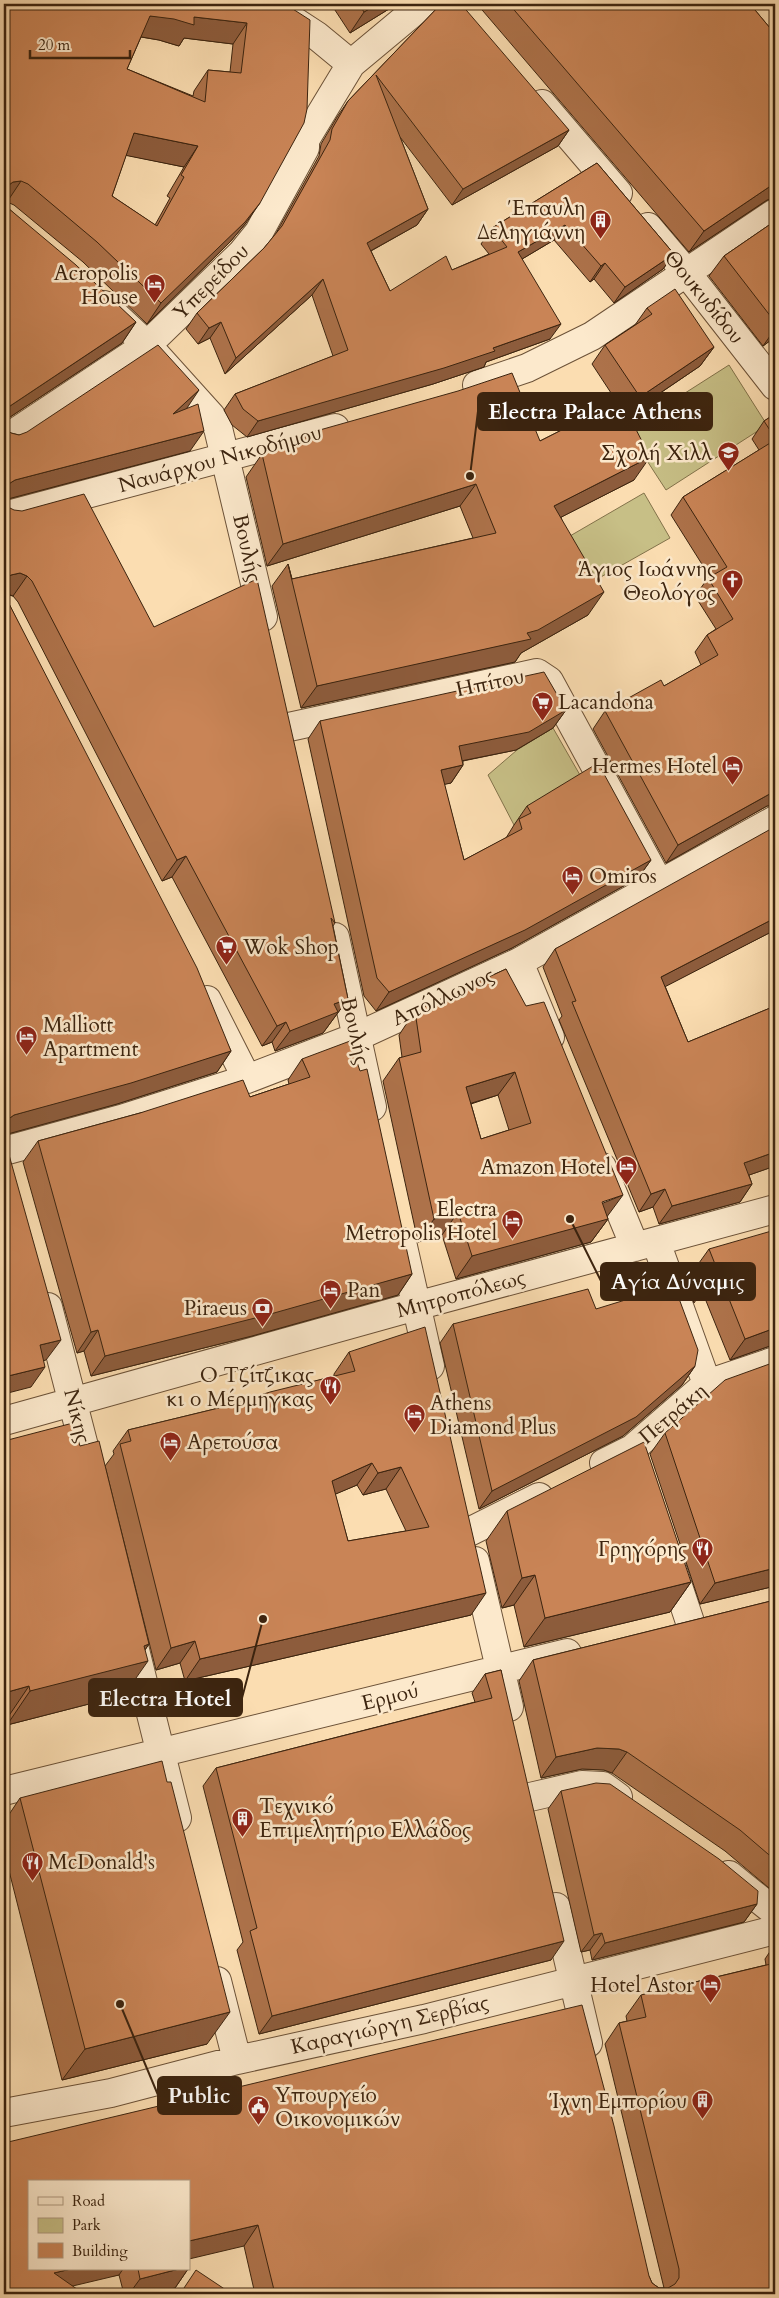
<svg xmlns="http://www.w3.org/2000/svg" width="779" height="2298" font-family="Cardo,serif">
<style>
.green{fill:#c7bf86;stroke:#82724a}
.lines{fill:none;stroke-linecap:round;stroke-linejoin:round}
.minor-casing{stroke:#6c5238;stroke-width:30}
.minor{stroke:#fce9cc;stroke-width:28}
.wall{fill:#ad724a;stroke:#3c240f;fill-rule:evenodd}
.shaded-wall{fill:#8d5c3c;stroke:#3c240f}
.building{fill:#c98456;stroke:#3c240f;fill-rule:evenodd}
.labels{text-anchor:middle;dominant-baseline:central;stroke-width:5;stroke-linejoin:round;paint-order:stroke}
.poi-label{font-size:21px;fill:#3c240f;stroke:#fce9cc;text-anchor:end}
.street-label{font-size:21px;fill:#3c240f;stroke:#fce9cc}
.leader{fill:none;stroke:#3c240f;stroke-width:2}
.callout-dot{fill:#3c240f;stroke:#fce9cc;stroke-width:2}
.callout{fill:#3c240f;stroke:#3c240f;stroke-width:2}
.callout-label{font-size:22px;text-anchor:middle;font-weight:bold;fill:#fff}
</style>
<rect width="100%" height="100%" fill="#fbddb1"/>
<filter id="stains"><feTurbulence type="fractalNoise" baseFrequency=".004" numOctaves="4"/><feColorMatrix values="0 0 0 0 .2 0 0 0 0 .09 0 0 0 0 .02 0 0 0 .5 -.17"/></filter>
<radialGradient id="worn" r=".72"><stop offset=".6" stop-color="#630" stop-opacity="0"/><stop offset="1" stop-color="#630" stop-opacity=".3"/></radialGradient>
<path class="green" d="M729,365L767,425L666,490L627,430Z
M644,493L670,538L576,591L551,547Z
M553,728L584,782L514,825L488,775L517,750Z"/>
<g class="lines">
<defs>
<path id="minor" d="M268,4L317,36L351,64
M542,104L618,193
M648,227L686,272L775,386
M104,305L147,345L211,416L218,428L263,617
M477,385L527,368L592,336L775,213
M4,440L147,345L242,253L259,232L305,148V140L351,64L423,4
M4,516L335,428
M289,727L537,673L549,681L660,885
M335,937L372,1107
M519,962L550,1037
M207,1000L247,1079
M4,1151L121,1119L247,1079L356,1037L519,962L775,820
M602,1167L635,1247
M402,1242L430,1366
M656,1242L707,1384
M48,1307L93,1481
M4,1421L416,1306L775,1209
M604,1463L632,1449L707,1384L775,1361
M469,1532L539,1497
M669,1559L690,1622
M475,1561L509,1707
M131,1634L177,1818
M4,1791L567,1653
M530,1797L582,1785L603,1786L618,1797
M729,1875L775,1912
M556,1907L588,2043
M217,1981L237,2060
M4,2113L111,2093L237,2060L424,2019L775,1930"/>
</defs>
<use href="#minor" class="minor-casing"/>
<use href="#minor" class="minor"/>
</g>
<path class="wall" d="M285,4L246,223L230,242L147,324L83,262L14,205L7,202H4L8,208L136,322L122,343L4,421V18ZM141,37L159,40L179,46L184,38L233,44L230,72L208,70L194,91L193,96L127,69ZM126,155L184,167L167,196L170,198L155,225L112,196Z
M331,4H397L350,33Z
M441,4L569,130L558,146L452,205L400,137L428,209L417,225L371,251L390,291L452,270L489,254L481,244L492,228L597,163L674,254L663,269L614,303L594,279L590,282L554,240L522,259L550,339L486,362L484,367L433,384L247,437L232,425L224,410L235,394L333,356L312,295L225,374L210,338L198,344L186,329L197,313L264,248L275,235L319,156L321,144L337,117L348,101Z
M477,4H750L775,34V198L767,200L689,252Z
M775,221V337L763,346L709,276L724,256Z
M647,308L714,347L700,366L628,415L634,480L561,517L588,615L521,653L515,662L301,708L272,586L288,564L292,579L473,538L460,506L267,566L246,477L262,454L296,445L302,435L540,441L617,402L592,364L605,345L635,325Z
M186,409L190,451L4,500L8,507L154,627L335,923L333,926L348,999L323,1033L275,1051L272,1042L262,1046L172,877L162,881L18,602L13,596L4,594L231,1051L217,1072L117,1104L4,1135V422L6,428L11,433L19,435Z
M775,414V805L767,806L666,863L593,729L605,711L664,686L701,665L695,652L707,635L716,629L695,596L708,578L710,577L671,515L683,497L759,450L752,439L764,421Z
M566,710L553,728L516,750L463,761V765L451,783L444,784L464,860L506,838L514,825L527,806L651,860L638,878L512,948L376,1011L364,996L308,739L320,721Z
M773,842L775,846V930L665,986L688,1042L775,1006V1166L749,1175L752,1184L740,1202L659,1224L653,1207L639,1212L559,1020L562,1016L543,967L555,949Z
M506,969L608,1219L591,1242L456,1279L442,1235L418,1242L383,1081L399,1058L402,1057L399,1035L415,1011ZM498,1095L509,1130L481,1139L471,1104Z
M302,1059L412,1274L398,1295L252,1336L91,1376L84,1351L77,1353L23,1162L38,1141L140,1113L250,1097L289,1084L288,1080Z
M709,1249L770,1346L730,1360L702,1291L694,1303L691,1294L699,1283L694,1270Z
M596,1309L695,1366L682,1385L623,1436L479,1509L440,1343L453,1324Z
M349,1352L471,1615L185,1681L180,1663L156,1670L105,1466L114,1454L113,1451L128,1430L227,1406L334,1376V1374ZM357,1485L363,1495L386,1489L406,1531L348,1541L335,1494Z
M665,1433L771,1587L700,1604L650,1454Z
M80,1446L149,1644L145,1650L124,1695L7,1725L6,1720Z
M507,1511L691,1582L670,1612L524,1647L514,1605L502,1608L486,1541Z
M775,1600V1893L725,1851L612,1773L604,1770L582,1769L541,1778L519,1681L533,1660Z
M501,1670L551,1960L259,2034L237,1950L243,1942L203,1786L216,1768L475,1702L472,1693L485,1674Z
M561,1791L757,1904L744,1922L592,1960L590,1950L581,1952L548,1809Z
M20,1798L207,2044L62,2080L4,1851V1822Z
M775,1944V2294H255L244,2246L189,2182L29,2269H188L175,2288L149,2294H124L119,2275L4,2294V2143L649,2276L652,2283L659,2288H664L605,2044L619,2023L627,2021L626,2016L641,1995L766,1965L765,1959Z"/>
<path class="shaded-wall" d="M378,4H397L350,33L364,12Z
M150,16L194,17L247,23L233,44L184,38L179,46L159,40L136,36Z
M569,130L558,146L452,205L463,189Z
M134,133L198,146L184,167L119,154Z
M21,181L7,202H4V190L6,187L13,182Z
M775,183V198L767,200L689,252L704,231Z
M260,203L246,223L230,242L147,324L161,303Z
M428,209L417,225L356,259L367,243Z
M565,225L554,240L507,268L518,252Z
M674,254L663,269L614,303L625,287Z
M605,263L594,279L590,282L601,266Z
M323,279L312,295L225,374L236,358Z
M136,322L122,343L4,421V413L10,406Z
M221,322L210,338L198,344L209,328Z
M561,324L550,339L486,362L484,367L433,384L247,437L258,421L493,348Z
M775,329V337L763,346Z
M714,347L700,366L626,416L640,397Z
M199,390L185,411L173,414Z
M204,431L190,451L4,500V490L7,485L15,480Z
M650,457L634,480L538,529L554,506Z
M476,484L460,506L267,566L283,544Z
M20,573L27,576L13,596L5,593L4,594V582L11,575Z
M604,592L588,615L521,653L515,662L301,708L317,686L527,633Z
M566,710L553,728L516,750L446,764L459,746Z
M463,765L451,783L428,788L441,770Z
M775,791V805L767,806L666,863L678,845Z
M186,856L172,877L162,881L177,860Z
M651,860L638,878L512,948L376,1011L389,992Z
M775,918V930L649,995L661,977Z
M348,999L323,1033L275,1051L290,1031L334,1004Z
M286,1022L272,1042L262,1046L277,1026Z
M231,1051L217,1072L117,1104L4,1135V1124L7,1120L14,1115Z
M515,1072L498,1095L449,1110L466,1087Z
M775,1152V1166L732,1181L744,1163Z
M752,1184L740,1202L659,1224L672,1206Z
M665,1189L653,1207L639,1212L651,1194Z
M623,1195L606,1218L608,1219L591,1242L456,1279L472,1256Z
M458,1212L442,1235L418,1242L434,1219Z
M412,1274L398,1295L252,1336L91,1376L105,1356Z
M775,1328V1346H770L730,1360L745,1339Z
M98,1330L84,1351L77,1353L91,1332Z
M61,1340L46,1360L25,1366L40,1345Z
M695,1366L682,1385L623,1436L479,1509L492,1491Z
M45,1367L31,1387L4,1394V1377Z
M372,1463L357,1485L317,1502L332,1481Z
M401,1467L386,1489L363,1495L378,1473Z
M775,1568V1587H771L700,1604L715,1583Z
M535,1575L514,1605L502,1608L522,1578Z
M691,1582L670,1612L524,1647L545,1618Z
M486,1593L471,1615L185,1681L200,1659Z
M195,1641L180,1663L156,1670L171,1648Z
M149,1644L135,1664L148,1661L124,1695L7,1725L30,1691L144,1646Z
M29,1686L6,1720H4V1693Z
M597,1748L619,1749L627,1752L612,1773L604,1770L582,1769L541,1778L556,1757Z
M757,1904L744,1922L592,1960L605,1943Z
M602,1933L590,1950L581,1952L594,1935Z
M564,1941L551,1960L259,2034L272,2016Z
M230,2012L207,2044L62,2080L85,2049Z
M258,2225L244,2246L189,2259V2241Z
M71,2269H123L119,2275L39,2294L54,2273Z
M179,2269H188L175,2288L149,2294H129L140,2279Z"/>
<path class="building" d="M14,4H285L310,20L307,109L304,123L260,203L245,222L161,303L97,242L28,184L21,181L13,182L6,187L4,193V18ZM150,16L174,19L194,25V17L247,23L241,73L208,70L205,102L127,69ZM134,133L198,146L181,175L184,177L157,226L112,196Z
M359,4H378L364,12Z
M441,4H461L569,130L463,189L376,75L428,209L367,243L390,291L446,256L452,270L507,247L492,228L597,163L674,254L625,287L605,263L601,266L565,225L518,252L561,324L493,348L495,351L444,368L258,421L243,409L235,394L348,350L323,279L236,358L221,322L209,328L197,313L264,248L282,226L330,140L332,129L348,101Z
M509,4H750L775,34V183L704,231Z
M4,200V203L8,208L76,265L136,322L10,406L5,412L4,416Z
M775,221V322L724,256Z
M675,289L714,347L640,397L605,345L652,314L647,308Z
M158,345L199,390L173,414L198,404L204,431L15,480L7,485L4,490V422L6,428L11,433L19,435L27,432Z
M512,373L540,441L621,400L650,457L554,506L604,592L538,630L527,633L531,639L317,686L288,564L292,579L496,533L476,484L283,544L262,454L312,440L302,435L458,391Z
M775,414V438L764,421Z
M775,440V791L678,845L605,711L661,680L664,686L718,655L707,635L733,619L708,578L727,567L683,497Z
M84,494L154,627L257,579L335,923L331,918L348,999L334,1004L338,1012L290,1031L286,1022L277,1026L186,856L177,860L32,581L27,576L20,573L11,575L5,580L4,585V500L8,507L14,510L22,511Z
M4,591L5,596L197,968L231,1051L131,1083L14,1115L7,1120L4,1126V979H5L4,972Z
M544,672L566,710L529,732L459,746L463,765L441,770L464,860L522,829L519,819L531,813L527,806L598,763L651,860L525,930L389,992L377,978L320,721Z
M769,830L773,842L775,846V918L661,977L688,1042L775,1006V1152L744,1163L752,1184L672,1206L665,1189L651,1194L572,1002L576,1001L555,949Z
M506,969L526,1006L544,1002L623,1195L602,1202L608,1219L472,1256L458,1212L434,1219L399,1058L421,1052L415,1011ZM515,1072L531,1123L481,1139L466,1087Z
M350,1041L360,1071L367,1069L412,1274L267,1315L105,1356L98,1330L91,1332L38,1141L140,1113L243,1080L250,1097L310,1077L302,1059Z
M4,1137L61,1340L40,1345L45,1367L4,1377Z
M775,1230V1328L745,1339L709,1249Z
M674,1285L698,1350L695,1366L636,1417L492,1491L453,1324L588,1289L596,1309Z
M425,1327L486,1593L200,1659L195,1641L171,1648L120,1444L131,1441L128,1430L227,1406L270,1392L355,1371L349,1352ZM372,1463L378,1473L401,1467L429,1527L348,1541L332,1481Z
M775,1362V1568L715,1583L665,1433L725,1380Z
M73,1423L80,1446L99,1441L149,1644L144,1646L148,1661L30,1691L29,1686L4,1693V1441Z
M644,1442L691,1582L545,1618L535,1575L522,1578L507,1511Z
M775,1600V1860L740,1830L627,1752L619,1749L597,1748L556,1757L533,1660Z
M501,1670L564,1941L272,2016L250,1931L257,1928L216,1768L492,1698L485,1674Z
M162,1761L167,1782H171L230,2012L85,2049L20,1798Z
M596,1783L610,1784L719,1859L758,1891L757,1904L605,1943L602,1933L594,1935L561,1791Z
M775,1963V2294H275L258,2225L189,2241V2182H29V2269H71L54,2273L84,2294H4V2143L582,2005L614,2126L649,2276L652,2283L659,2288H668L675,2284L679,2278V2269L619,2023L646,2017L641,1995Z
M138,2269H179L140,2279Z
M196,2270L232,2294H180Z"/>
<defs>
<symbol id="building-pin" viewBox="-11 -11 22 30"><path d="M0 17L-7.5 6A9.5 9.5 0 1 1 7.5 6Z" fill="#8f2418" stroke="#fce9cc"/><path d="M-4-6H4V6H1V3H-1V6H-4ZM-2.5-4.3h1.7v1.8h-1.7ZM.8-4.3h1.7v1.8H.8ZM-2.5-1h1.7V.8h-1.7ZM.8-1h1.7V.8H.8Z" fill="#fff"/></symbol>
<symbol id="hotel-pin" viewBox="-11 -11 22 30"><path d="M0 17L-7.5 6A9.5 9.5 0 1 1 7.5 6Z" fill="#8f2418" stroke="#fce9cc"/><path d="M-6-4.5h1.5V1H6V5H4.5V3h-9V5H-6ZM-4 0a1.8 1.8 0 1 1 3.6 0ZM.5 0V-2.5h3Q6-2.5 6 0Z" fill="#fff"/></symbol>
<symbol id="school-pin" viewBox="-11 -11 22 30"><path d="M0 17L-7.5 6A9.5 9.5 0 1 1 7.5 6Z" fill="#8f2418" stroke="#fce9cc"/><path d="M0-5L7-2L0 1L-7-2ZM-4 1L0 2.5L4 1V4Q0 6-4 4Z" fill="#fff"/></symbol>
<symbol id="church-pin" viewBox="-11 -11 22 30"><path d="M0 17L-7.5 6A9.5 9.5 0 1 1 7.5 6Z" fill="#8f2418" stroke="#fce9cc"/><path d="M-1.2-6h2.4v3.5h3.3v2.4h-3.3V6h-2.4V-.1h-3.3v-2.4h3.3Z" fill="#fff"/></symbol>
<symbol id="supermarket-pin" viewBox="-11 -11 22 30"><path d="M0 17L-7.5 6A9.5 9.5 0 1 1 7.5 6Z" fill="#8f2418" stroke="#fce9cc"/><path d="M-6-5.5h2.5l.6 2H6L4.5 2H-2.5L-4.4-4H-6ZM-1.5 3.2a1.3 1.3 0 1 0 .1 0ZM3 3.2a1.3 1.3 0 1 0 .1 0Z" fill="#fff"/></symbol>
<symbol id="bank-pin" viewBox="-11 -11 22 30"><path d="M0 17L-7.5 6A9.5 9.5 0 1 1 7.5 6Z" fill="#8f2418" stroke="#fce9cc"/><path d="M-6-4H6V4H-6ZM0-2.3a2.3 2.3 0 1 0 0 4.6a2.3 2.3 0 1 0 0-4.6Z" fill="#fff"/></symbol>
<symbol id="restaurant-pin" viewBox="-11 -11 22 30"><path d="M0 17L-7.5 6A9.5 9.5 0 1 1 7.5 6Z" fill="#8f2418" stroke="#fce9cc"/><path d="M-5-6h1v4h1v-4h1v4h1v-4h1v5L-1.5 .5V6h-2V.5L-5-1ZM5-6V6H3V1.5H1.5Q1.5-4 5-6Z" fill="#fff"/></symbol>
<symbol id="civic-pin" viewBox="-11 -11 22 30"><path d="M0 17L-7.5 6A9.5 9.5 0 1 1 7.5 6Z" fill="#8f2418" stroke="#fce9cc"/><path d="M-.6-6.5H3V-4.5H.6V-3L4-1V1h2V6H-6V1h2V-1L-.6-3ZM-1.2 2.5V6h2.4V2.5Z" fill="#fff"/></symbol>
</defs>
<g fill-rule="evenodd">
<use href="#building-pin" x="588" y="208" width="25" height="34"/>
<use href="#hotel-pin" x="142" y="272" width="25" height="34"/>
<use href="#school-pin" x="716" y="440" width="25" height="34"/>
<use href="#church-pin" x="720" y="568" width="25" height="34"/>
<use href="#supermarket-pin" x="530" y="690" width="25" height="34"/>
<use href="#hotel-pin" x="720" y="754" width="25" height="34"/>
<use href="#hotel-pin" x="560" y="864" width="25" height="34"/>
<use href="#supermarket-pin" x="214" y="934" width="25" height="34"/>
<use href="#hotel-pin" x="14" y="1024" width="25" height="34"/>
<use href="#hotel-pin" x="614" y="1154" width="25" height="34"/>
<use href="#hotel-pin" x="500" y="1208" width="25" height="34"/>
<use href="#hotel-pin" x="318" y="1278" width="25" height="34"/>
<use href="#bank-pin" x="250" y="1296" width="25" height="34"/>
<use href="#restaurant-pin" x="318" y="1374" width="25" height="34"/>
<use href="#hotel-pin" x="402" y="1402" width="25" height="34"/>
<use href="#hotel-pin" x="158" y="1430" width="25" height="34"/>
<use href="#restaurant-pin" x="690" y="1536" width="25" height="34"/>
<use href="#building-pin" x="230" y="1806" width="25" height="34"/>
<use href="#restaurant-pin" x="20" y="1850" width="25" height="34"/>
<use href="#hotel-pin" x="698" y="1972" width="25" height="34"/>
<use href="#building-pin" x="690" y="2088" width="25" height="34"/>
<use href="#civic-pin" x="246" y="2094" width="25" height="34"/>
</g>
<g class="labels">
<g class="poi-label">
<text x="585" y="208">Έπαυλη<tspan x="585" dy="24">Δεληγιάννη</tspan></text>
<text x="138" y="273">Acropolis<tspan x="138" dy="24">House</tspan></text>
<text x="712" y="453">Σχολή Χιλλ</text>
<text x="716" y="569">Άγιος Ιωάννης<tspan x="716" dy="24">Θεολόγος</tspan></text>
<text x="558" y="702" text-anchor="start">Lacandona</text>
<text x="717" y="766">Hermes Hotel</text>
<text x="589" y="876" text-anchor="start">Omiros</text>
<text x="243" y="947" text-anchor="start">Wok Shop</text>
<text x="43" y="1025" text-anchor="start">Malliott<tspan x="43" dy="24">Apartment</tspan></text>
<text x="611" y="1167">Amazon Hotel</text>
<text x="497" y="1209">Electra<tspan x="497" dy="24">Metropolis Hotel</tspan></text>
<text x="347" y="1290" text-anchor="start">Pan</text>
<text x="247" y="1308">Piraeus</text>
<text x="314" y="1375">Ο Τζίτζικας<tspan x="314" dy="24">κι ο Μέρµηγκας</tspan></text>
<text x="430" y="1403" text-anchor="start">Athens<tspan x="430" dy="24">Diamond Plus</tspan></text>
<text x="187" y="1442" text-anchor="start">Αρετούσα</text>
<text x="687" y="1549">Γρηγόρης</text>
<text x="259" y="1806" text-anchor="start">Τεχνικό<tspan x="259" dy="24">Επιμελητήριο Ελλάδος</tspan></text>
<text x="48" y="1862" text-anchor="start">McDonald's</text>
<text x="694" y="1985">Hotel Astor</text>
<text x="275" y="2095" text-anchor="start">Υπουργείο<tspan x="275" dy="24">Οικονομικών</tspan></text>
<text x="687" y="2101">Ίχνη Εμπορίου</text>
</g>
<g class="street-label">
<text transform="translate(211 282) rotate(-45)">Υπερείδου</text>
<text transform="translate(704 297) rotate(51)">Θουκυδίδου</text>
<text transform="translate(220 459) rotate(-15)">Ναυάρχου Νικοδήμου</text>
<text transform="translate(247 548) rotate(77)">Βουλής</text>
<text transform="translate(490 683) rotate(-12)">Ηπίτου</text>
<text transform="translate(443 997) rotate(-25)">Απόλλωνος</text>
<text transform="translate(355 1031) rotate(77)">Βουλής</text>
<text transform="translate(461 1294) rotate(-15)">Μητροπόλεως</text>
<text transform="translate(673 1414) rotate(-40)">Πετράκη</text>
<text transform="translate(77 1416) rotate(76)">Νίκης</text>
<text transform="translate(390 1697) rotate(-14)">Ερμού</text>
<text transform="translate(390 2025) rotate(-13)">Καραγιώργη Σερβίας</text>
</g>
</g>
<path class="leader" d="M470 476L478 411M570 1219L601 1281M263 1619L242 1698M120 2004L158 2095"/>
<g class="callout-dot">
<circle cx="470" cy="476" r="5"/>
<circle cx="570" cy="1219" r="5"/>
<circle cx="263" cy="1619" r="5"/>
<circle cx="120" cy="2004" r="5"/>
</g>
<g class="callout">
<rect x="478" y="393" width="234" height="37" rx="5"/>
<rect x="601" y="1263" width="154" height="37" rx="5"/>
<rect x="89" y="1679" width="153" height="37" rx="5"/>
<rect x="158" y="2077" width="83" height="37" rx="5"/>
</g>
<g class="callout-label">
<text x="595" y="419">Electra Palace Athens</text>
<text x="678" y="1289">Αγία Δύναμις</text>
<text x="165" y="1706">Electra Hotel</text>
<text x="199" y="2103">Public</text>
</g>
<rect width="779" height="2298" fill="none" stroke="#fbddb1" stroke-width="20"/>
<rect x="5" y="5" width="769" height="2288" fill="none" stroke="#3c240f" stroke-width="2.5"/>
<rect x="10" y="10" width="759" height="2278" fill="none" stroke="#3c240f"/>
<rect x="28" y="2180" width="162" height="90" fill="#fce9cc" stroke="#af9a80"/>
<rect x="38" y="2197" width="25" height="8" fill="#fce9cc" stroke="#af9a80"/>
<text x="72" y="2206" font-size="15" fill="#3c240f">Road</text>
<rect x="38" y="2218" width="25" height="15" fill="#c7bf86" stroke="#af9a80"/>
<text x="72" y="2230" font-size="15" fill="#3c240f">Park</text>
<rect x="38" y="2243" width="25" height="15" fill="#c98456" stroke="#af9a80"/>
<text x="72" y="2256" font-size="15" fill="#3c240f">Building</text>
<path d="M30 50v8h100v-8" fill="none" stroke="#3c240f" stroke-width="2.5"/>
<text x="38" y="50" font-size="15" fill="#3c240f" stroke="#fce9cc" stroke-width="4" paint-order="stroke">20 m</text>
<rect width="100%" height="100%" filter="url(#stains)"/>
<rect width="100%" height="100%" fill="url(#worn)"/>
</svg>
